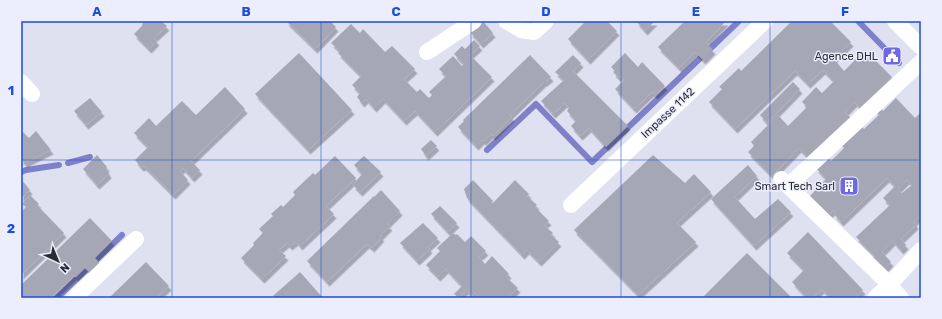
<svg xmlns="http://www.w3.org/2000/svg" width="942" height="319" font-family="Rubik,sans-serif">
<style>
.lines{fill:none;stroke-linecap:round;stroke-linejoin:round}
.stream{stroke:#7e81ca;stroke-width:6}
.building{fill:#a6a7b5;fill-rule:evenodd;filter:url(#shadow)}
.street{stroke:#fff;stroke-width:16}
.grid{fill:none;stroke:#1d4ed8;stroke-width:1;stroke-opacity:0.55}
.labels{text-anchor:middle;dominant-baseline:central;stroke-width:3;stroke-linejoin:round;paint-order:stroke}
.poi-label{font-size:11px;fill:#2b2c31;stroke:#eceefd;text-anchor:end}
.street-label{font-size:11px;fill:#2b2c31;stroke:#eceefd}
.neatline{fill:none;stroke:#1d4ed8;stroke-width:1.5}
.grid-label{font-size:13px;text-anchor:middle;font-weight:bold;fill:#1d4ed8}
</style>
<defs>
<filter id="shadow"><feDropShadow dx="2.5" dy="4.5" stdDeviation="0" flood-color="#0004"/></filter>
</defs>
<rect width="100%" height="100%" fill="#dfe1f0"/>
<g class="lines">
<path class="stream" d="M858,21L899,63
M487,150L536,104L592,162L739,21
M68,163L90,157
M21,172L26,170L59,165
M57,298L122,235"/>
</g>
<path class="building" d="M143,21H161L167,26L154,38L157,41L149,49L134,34L142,26Z
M286,21H330L336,27L315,49Z
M483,21L493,33L481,44L470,32Z
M586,21H607L617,31L588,60L568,39Z
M636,21H655L645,31Z
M685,21H726L706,42L713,50L703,60L695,52L679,68L658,47Z
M792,21H830L851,42L834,59L844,71L865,50L892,77L860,108L855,102L845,112L851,118L809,158L799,148L772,176L748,152L754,146L751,142L778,115L788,126L807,107L802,102L816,87L822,93L834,81L823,70L808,84L795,71L735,129L709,102L722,89L719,87L739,68L741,71Z
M351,24L360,33L363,29L385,52L392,46L415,69L404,79L417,92L420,89L429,98L432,95L429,92L446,76L439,69L453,56L462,66L464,64L454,54L462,46L465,49L474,40L480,46L470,55L492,77L435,132L415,111L404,121L383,99L374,108L366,99L362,103L357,97L360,93L352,85L361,76L338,53L340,51L331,43Z
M299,53L352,110L308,150L255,94Z
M625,53L638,67L642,62L665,86L655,95L652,92L634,109L615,89L624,80L620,76L619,78L613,72L615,71L611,67Z
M530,55L551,77L545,82H544L510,115L512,117L493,136L491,134L484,141L482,140L476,146L458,127L464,121L463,120Z
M573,55L581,63L573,71L628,126L606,147L589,128L580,136L571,126L576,121L567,111L569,108L565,103L553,114L541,101L564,80L555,72Z
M793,82L800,89L767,123L760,115Z
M225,87L245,109L191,161L200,170L192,178L183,168L180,171L188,180L173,195L144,166L141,167L135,160L148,147L134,133L149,118L156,126L182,101L196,115Z
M90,98L102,112L86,125L74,111Z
M896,98L915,118L921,112V215L914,222L916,225L901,239L906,245L901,250L893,241L882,252L891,262L881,272L870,261L875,256L856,237L890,205L883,198L895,186L887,178L841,222L834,214L836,212L834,210L828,215L810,196L826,179L816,168L828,157L831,161L844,148L842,146L862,127L864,129L879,115L875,111L879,107L883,111ZM907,180L912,185L902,193L898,189Z
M21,130L29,138L36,131L51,150L25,163L21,159Z
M431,140L437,146L426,156L421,149Z
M97,155L107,167L106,168L109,174L97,185L83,169Z
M653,155L685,183L694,174L711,192L677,223L696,242L638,295L574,230Z
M335,156L356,178L326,206L334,214L300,246L296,241L290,246L287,243L279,250L286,256L262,279L241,258L254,245L253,243L263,233L259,229L273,216L271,214L281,205L283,207L295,195L293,192L313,173L315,175Z
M364,156L381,172L360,192L353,185L362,174L354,165Z
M748,165L757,176L735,197L755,219L778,199L791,212L754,246L711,199Z
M21,179L30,190L21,198Z
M473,180L493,201L491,203L492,204L515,180L529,194L527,196L537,205L535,207L549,221L544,225L553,233L551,235L559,242L539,262L527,250L522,255L467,198L464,189Z
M381,190L400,211L387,224L390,226L380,236L382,237L372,248L367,244L327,282L307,261L374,196V197Z
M30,195L39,204L37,205L64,233L21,275V212L26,207L22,204Z
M440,206L457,223L448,232L431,214Z
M90,218L112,241L95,258L101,265L91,274L85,268L76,277L74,276L51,298H21V285Z
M423,223L438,238L428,247L430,249L417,261L400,243Z
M808,232L863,290L854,298H830L822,289L812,298H807L792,282L804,270L787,253Z
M453,233L456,235L457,234L465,242L471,236L486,251L479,257L485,264L492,256L509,274L506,277L518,288L508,298H480L475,293L472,296L466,290L459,298L454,294L462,286L446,269L438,277L426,265L440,251L437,248Z
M747,253L792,298H707L704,296Z
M146,262L169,286L156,298H109Z
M300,272L323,298H275L273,296Z"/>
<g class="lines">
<path class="street" d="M506,21L521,30L534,32L546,21
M895,21L921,47
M427,52L474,21
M21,82L32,94
M781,179L885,280L901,298
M788,186L921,62
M571,205L765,21
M74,298L136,239
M875,298L889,285L921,250"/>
</g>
<path class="grid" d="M172,21V298M321,21V298M471,21V298M621,21V298M770,21V298M21,160H921"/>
<defs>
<symbol id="civic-square" viewBox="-11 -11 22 22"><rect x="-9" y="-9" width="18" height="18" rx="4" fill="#6e69e3" stroke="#eceefd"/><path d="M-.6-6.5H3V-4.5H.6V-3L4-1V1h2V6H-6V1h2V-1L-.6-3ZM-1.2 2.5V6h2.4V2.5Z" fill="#fff"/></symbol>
<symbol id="building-square" viewBox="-11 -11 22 22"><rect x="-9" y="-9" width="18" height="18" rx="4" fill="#6e69e3" stroke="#eceefd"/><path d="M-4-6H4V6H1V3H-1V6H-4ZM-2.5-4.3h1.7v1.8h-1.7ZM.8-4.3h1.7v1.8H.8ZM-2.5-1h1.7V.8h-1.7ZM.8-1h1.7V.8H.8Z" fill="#fff"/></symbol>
</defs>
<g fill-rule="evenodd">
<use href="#civic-square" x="881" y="45" width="22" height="22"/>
<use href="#building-square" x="838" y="175" width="22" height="22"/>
</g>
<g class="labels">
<g class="poi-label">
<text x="878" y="56">Agence DHL</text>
<text x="835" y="186">Smart Tech Sarl</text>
</g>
<g class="street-label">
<text transform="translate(668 113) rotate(-43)">Impasse 1142</text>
</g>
</g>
<rect width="942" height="319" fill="none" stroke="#eceefd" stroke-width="44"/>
<g transform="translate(58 261) rotate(136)" stroke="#eceefd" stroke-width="3" paint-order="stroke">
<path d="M0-3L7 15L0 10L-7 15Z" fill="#2b2c31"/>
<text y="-6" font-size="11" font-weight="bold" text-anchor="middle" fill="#2b2c31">N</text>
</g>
<rect x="22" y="22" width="898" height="275" class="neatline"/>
<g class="grid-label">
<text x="97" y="16">A</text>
<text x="246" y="16">B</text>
<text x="396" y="16">C</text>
<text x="546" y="16">D</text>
<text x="696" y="16">E</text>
<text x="845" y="16">F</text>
<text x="11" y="95">1</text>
<text x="11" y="233">2</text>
</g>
</svg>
